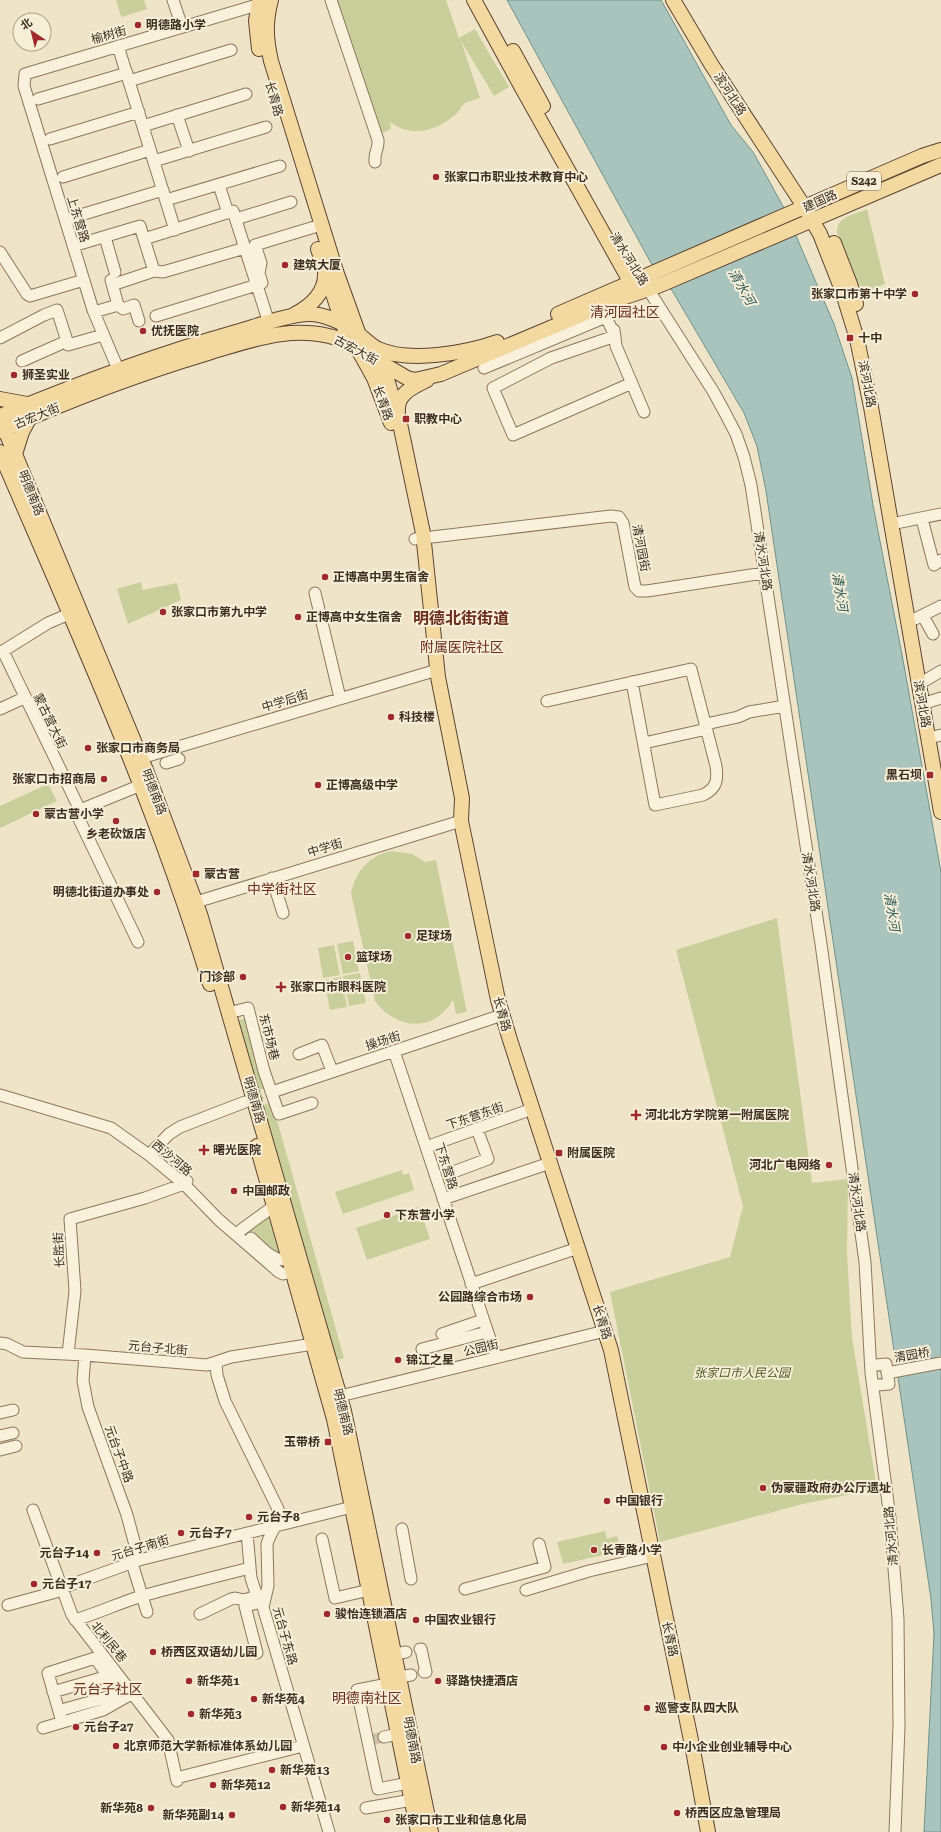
<svg xmlns="http://www.w3.org/2000/svg" width="941" height="1832" font-family="'Roboto Serif','Noto Sans SC',serif">
<style>
.green{fill:#c9cf9b}
.water{fill:#a9c4bc;stroke:#6f938a}
.lines{fill:none;stroke-linecap:round;stroke-linejoin:round}
.minor-tunnel{stroke:#ccc0a6;stroke-width:11;stroke-dasharray:11 5.5;stroke-linecap:butt}
.minor-casing{stroke:#8d765c;stroke-width:13}
.major-casing{stroke:#5b4430;stroke-width:16}
.minor{stroke:#faf1dc;stroke-width:11}
.major{stroke:#f3d9a0;stroke-width:14}
.poi-dot{fill:#9e2a2b;stroke:#f7eed8;stroke-width:1.5}
.labels{text-anchor:middle;dominant-baseline:central;stroke-width:4;stroke-linejoin:round;paint-order:stroke}
.shield{fill:#f7eed8;stroke:#756857;stroke-width:1}
.shield-label{font-size:11px;font-weight:bold;fill:#3d2e20}
.poi-label{font-size:12px;font-weight:bold;fill:#3d2e20;stroke:#f7eed8;text-anchor:start}
.street-label{font-size:12px;fill:#3d2e20;stroke:#f7eed8}
.park-label{font-size:12px;font-style:italic;fill:#4d5a26;stroke:#f7eed8}
.water-label{font-size:13px;font-style:italic;fill:#2f5d5a;stroke:#f7eed8}
.quarter-label{font-size:14px;fill:#6b2e1e;stroke:#f7eed8}
.district-label{font-size:16px;font-weight:bold;fill:#6b2e1e;stroke:#f7eed8}
</style>
<rect width="100%" height="100%" fill="#f0e4c8"/>
<path class="green" d="M116,0H144L147,9L121,17Z
M334,0H446L459,38L475,29L509,87L494,96L461,41L480,98C475,100 470,101 465,103C461,106 459,112 455,115C436,131 412,138 390,122L391,129L380,134Z
M867,209L885,284L861,294L837,232C836,217 856,214 867,209Z
M141,582L143,590L177,583L181,600L128,624L117,589Z
M48,784L57,801L0,828V806Z
M391,851L412,854L425,862L436,860L467,1012L456,1014L453,1000C434,1033 396,1030 375,1001L351,893C356,871 369,856 391,851Z
M777,918L812,1183L848,1179L847,1254L852,1337L877,1489L803,1504L660,1542L610,1292L730,1257L743,1206L676,950Z
M353,941L359,971L343,974L337,944Z
M334,945L340,975L323,978L318,948Z
M360,973L366,1003L349,1006L343,976Z
M341,977L347,1007L330,1010L324,980Z
M246,1018L267,1087L260,1090L264,1099L260,1100L235,1021Z
M272,1102L344,1358L335,1361L261,1106Z
M402,1170L403,1175L409,1173L414,1190L343,1214L335,1192Z
M419,1207L430,1239L367,1260L356,1228Z
M269,1217L279,1252L276,1254L250,1230Z
M605,1531L607,1539L617,1536L621,1551L563,1564L557,1542Z"/>
<path class="water" d="M507,0H661L731,125L753,152L784,208L834,324L852,378L873,505L903,660L941,872V1832H924L934,1634L931,1599L766,491L757,446L744,413L673,292L651,263Z"/>
<g class="lines">
<path class="minor-tunnel" d="M370,1740L384,1737"/>
<defs>
<path id="minor" d="M173,0L182,27
M331,0L378,140C379,149 374,151 375,162
M118,46L175,230
M129,81L231,50
M38,99L127,73
M177,115L189,151
M143,126L246,94
M50,139L139,112
M154,161L266,127
M63,177L150,150
M219,185L228,213
M166,200L280,166
M74,217L163,190
M236,219L291,202
M105,237L115,272
M73,246L140,226L144,239
M0,252L27,294L30,296L84,280
M154,271L144,239L233,211L269,323
M111,280L118,305L123,309L134,305L139,321
M118,283L154,271L163,272L245,248
M262,283L259,273L261,263L255,245L321,225
M648,289L713,391L724,411L736,434L744,457L751,485L821,944L865,1262L871,1373L890,1518L898,1619L899,1726L895,1832
M94,312L118,305
M156,316L257,285
M614,330L616,346L644,412
M0,338L44,315L57,310L67,341L22,361
M67,341L68,345L103,335
M484,368L606,317L615,336L551,358L493,388L513,435L632,383
M118,369L93,310L24,86L25,74L257,5L265,7
M922,519L934,565L941,560
M891,524L941,514
M415,539L611,516L619,517L623,523L635,587L639,591H647L764,573
M315,593L340,698
M69,614L48,623L3,651L80,810L141,785
M923,616L933,634
M908,620L915,619L941,606
M918,681L926,680L941,671
M547,701L691,669L716,766C718,780 717,788 703,795L655,805L632,682
M922,704L941,698
M0,709L24,698
M706,724L738,717L749,712L785,706
M928,738L941,735
M644,743L707,729
M141,758L437,670
M166,763L179,759
M80,810L79,819L138,942
M272,878L283,913
M196,902L461,821
M228,1013L248,1008L264,1071L279,1114L312,1103
M394,1051L496,1357
M299,1054L322,1045L332,1071
M272,1092L502,1015
M0,1095L111,1128L149,1155L184,1184L219,1220L279,1272L283,1274L300,1270
M426,1147L532,1109
M149,1155L169,1134L180,1127L245,1102
M456,1171L488,1159L477,1129
M443,1199L550,1163
M241,1230L274,1206
M251,1238C265,1251 275,1265 296,1258
M471,1284L578,1248
M442,1334L483,1320
M0,1343L7,1344L23,1352L85,1355L207,1365L231,1357L313,1344
M422,1349L487,1332
M68,1354L75,1291L70,1219L145,1198L184,1184L187,1181
M85,1355L83,1381L88,1407L127,1515L139,1560
M216,1363L217,1375L225,1401L278,1509C280,1525 271,1530 267,1544L268,1586L263,1607L329,1832
M876,1365L886,1364L889,1384L878,1385
M887,1373L941,1363
M340,1396L605,1331
M0,1413L13,1410
M0,1436L13,1433
M0,1450L16,1446
M33,1510L72,1615L168,1740L177,1781
M402,1529L411,1579
M322,1539L335,1598L369,1590
M132,1563L147,1612
M465,1589L545,1567L539,1544
M526,1590L589,1571L653,1556
M8,1605L56,1592L62,1588L139,1560L352,1507
M200,1614L231,1599L235,1598L244,1600L257,1596L251,1578L247,1533
M75,1620C98,1613 119,1603 142,1596C178,1586 214,1577 250,1568
M420,1649H421L426,1672H424
M257,1653L245,1606L258,1603
M395,1654L406,1652
M400,1677L411,1675
M388,1684L357,1690L378,1789L408,1783
M53,1692L108,1676L121,1693
M65,1709L126,1692
M62,1722L48,1673L95,1658L108,1676
M43,1728L103,1710L133,1693
M384,1737L398,1734
M176,1778L303,1746
M366,1808L412,1800"/>
<path id="major" d="M259,0L256,21L259,49
M271,0C265,23 266,38 271,61L336,271L359,335L379,363L386,376L399,419L423,533L438,677L462,798L461,821L498,1000L510,1040L611,1350L693,1750L708,1832
M474,0L522,88L635,290
M673,0L711,64L805,208L820,234L842,290L857,339L871,407L941,812
M513,51L543,106
M834,243L850,284L856,304
M318,249L345,330
M295,314C311,306 326,292 325,273
M558,314L922,156L941,150
M359,351L374,378L391,423
M0,399L27,404
M398,412C396,394 413,387 427,380
M0,416C77,384 155,355 236,332C257,326 288,314 309,314C324,314 345,323 357,333C364,338 370,345 378,349C409,363 466,353 497,342
M0,418L146,770L200,914L344,1411L431,1832
M0,431C67,401 138,374 208,353C232,346 257,337 282,334C301,331 324,333 342,340L407,378L415,380L441,374L619,299L658,286L941,165
M0,452C75,627 155,801 210,984
M15,454L22,432L29,419
M257,1146L334,1419L418,1832"/>
</defs>
<use href="#minor" class="minor-casing"/>
<use href="#major" class="major-casing"/>
<use href="#minor" class="minor"/>
<use href="#major" class="major"/>
</g>
<g class="poi-dot">
<circle cx="138" cy="25" r="4"/>
<circle cx="436" cy="177" r="4"/>
<circle cx="285" cy="265" r="4"/>
<circle cx="915" cy="294" r="4"/>
<circle cx="143" cy="331" r="4"/>
<rect x="846" y="334" width="8" height="8" rx="2"/>
<circle cx="14" cy="375" r="4"/>
<rect x="402" y="415" width="8" height="8" rx="2"/>
<circle cx="325" cy="577" r="4"/>
<circle cx="163" cy="612" r="4"/>
<circle cx="298" cy="617" r="4"/>
<circle cx="391" cy="717" r="4"/>
<circle cx="88" cy="748" r="4"/>
<rect x="926" y="771" width="8" height="8" rx="2"/>
<circle cx="104" cy="779" r="4"/>
<circle cx="318" cy="785" r="4"/>
<circle cx="36" cy="814" r="4"/>
<circle cx="116" cy="821" r="4"/>
<rect x="192" y="870" width="8" height="8" rx="2"/>
<circle cx="157" cy="892" r="4"/>
<circle cx="408" cy="936" r="4"/>
<circle cx="348" cy="957" r="4"/>
<circle cx="243" cy="977" r="4"/>
<path d="M279 981h4v4h4v4h-4v4h-4v-4h-4v-4h4z"/>
<path d="M634 1109h4v4h4v4h-4v4h-4v-4h-4v-4h4z"/>
<path d="M202 1144h4v4h4v4h-4v4h-4v-4h-4v-4h4z"/>
<rect x="555" y="1149" width="8" height="8" rx="2"/>
<circle cx="829" cy="1165" r="4"/>
<circle cx="234" cy="1191" r="4"/>
<circle cx="387" cy="1215" r="4"/>
<circle cx="530" cy="1297" r="4"/>
<circle cx="398" cy="1360" r="4"/>
<rect x="324" y="1438" width="8" height="8" rx="2"/>
<circle cx="763" cy="1488" r="4"/>
<circle cx="607" cy="1501" r="4"/>
<circle cx="249" cy="1517" r="4"/>
<circle cx="181" cy="1533" r="4"/>
<circle cx="594" cy="1550" r="4"/>
<circle cx="97" cy="1553" r="4"/>
<circle cx="34" cy="1584" r="4"/>
<circle cx="327" cy="1614" r="4"/>
<circle cx="416" cy="1620" r="4"/>
<circle cx="153" cy="1652" r="4"/>
<circle cx="189" cy="1681" r="4"/>
<circle cx="438" cy="1681" r="4"/>
<circle cx="254" cy="1699" r="4"/>
<circle cx="647" cy="1708" r="4"/>
<circle cx="191" cy="1714" r="4"/>
<circle cx="76" cy="1727" r="4"/>
<circle cx="116" cy="1746" r="4"/>
<circle cx="664" cy="1747" r="4"/>
<circle cx="272" cy="1770" r="4"/>
<circle cx="213" cy="1785" r="4"/>
<circle cx="283" cy="1807" r="4"/>
<circle cx="151" cy="1808" r="4"/>
<circle cx="677" cy="1813" r="4"/>
<circle cx="232" cy="1815" r="4"/>
<circle cx="387" cy="1820" r="4"/>
</g>
<g class="labels">
<rect class="shield" x="847" y="172" width="34" height="18" rx="3"/>
<g class="shield-label">
<text x="864" y="181">S242</text>
</g>
<g class="poi-label">
<text x="146" y="25">明德路小学</text>
<text x="444" y="177">张家口市职业技术教育中心</text>
<text x="293" y="265">建筑大厦</text>
<text x="907" y="294" text-anchor="end">张家口市第十中学</text>
<text x="151" y="331">优抚医院</text>
<text x="858" y="338">十中</text>
<text x="22" y="375">狮圣实业</text>
<text x="414" y="419">职教中心</text>
<text x="333" y="577">正博高中男生宿舍</text>
<text x="171" y="612">张家口市第九中学</text>
<text x="306" y="617">正博高中女生宿舍</text>
<text x="399" y="717">科技楼</text>
<text x="96" y="748">张家口市商务局</text>
<text x="922" y="775" text-anchor="end">黑石坝</text>
<text x="96" y="779" text-anchor="end">张家口市招商局</text>
<text x="326" y="785">正博高级中学</text>
<text x="44" y="814">蒙古营小学</text>
<text x="116" y="834" text-anchor="middle">乡老砍饭店</text>
<text x="204" y="874">蒙古营</text>
<text x="149" y="892" text-anchor="end">明德北街道办事处</text>
<text x="416" y="936">足球场</text>
<text x="356" y="957">篮球场</text>
<text x="235" y="977" text-anchor="end">门诊部</text>
<text x="290" y="987">张家口市眼科医院</text>
<text x="645" y="1115">河北北方学院第一附属医院</text>
<text x="213" y="1150">曙光医院</text>
<text x="567" y="1153">附属医院</text>
<text x="821" y="1165" text-anchor="end">河北广电网络</text>
<text x="242" y="1191">中国邮政</text>
<text x="395" y="1215">下东营小学</text>
<text x="522" y="1297" text-anchor="end">公园路综合市场</text>
<text x="406" y="1360">锦江之星</text>
<text x="320" y="1442" text-anchor="end">玉带桥</text>
<text x="771" y="1488">伪蒙疆政府办公厅遗址</text>
<text x="615" y="1501">中国银行</text>
<text x="257" y="1517">元台子8</text>
<text x="189" y="1533">元台子7</text>
<text x="602" y="1550">长青路小学</text>
<text x="89" y="1553" text-anchor="end">元台子14</text>
<text x="42" y="1584">元台子17</text>
<text x="335" y="1614">骏怡连锁酒店</text>
<text x="424" y="1620">中国农业银行</text>
<text x="161" y="1652">桥西区双语幼儿园</text>
<text x="197" y="1681">新华苑1</text>
<text x="446" y="1681">驿路快捷酒店</text>
<text x="262" y="1699">新华苑4</text>
<text x="655" y="1708">巡警支队四大队</text>
<text x="199" y="1714">新华苑3</text>
<text x="84" y="1727">元台子27</text>
<text x="124" y="1746">北京师范大学新标准体系幼儿园</text>
<text x="672" y="1747">中小企业创业辅导中心</text>
<text x="280" y="1770">新华苑13</text>
<text x="221" y="1785">新华苑12</text>
<text x="291" y="1807">新华苑14</text>
<text x="143" y="1808" text-anchor="end">新华苑8</text>
<text x="685" y="1813">桥西区应急管理局</text>
<text x="224" y="1815" text-anchor="end">新华苑副14</text>
<text x="395" y="1820">张家口市工业和信息化局</text>
</g>
<g class="street-label">
<text transform="translate(109 35) rotate(-16)">榆树街</text>
<text transform="translate(730 94) rotate(57)">滨河北路</text>
<text transform="translate(274 99) rotate(74)">长青路</text>
<text transform="translate(820 201) rotate(-24)">建国路</text>
<text transform="translate(78 219) rotate(73)">上东营路</text>
<text transform="translate(629 259) rotate(58)">清水河北路</text>
<text transform="translate(356 350) rotate(28)">古宏大街</text>
<text transform="translate(867 384) rotate(79)">滨河北路</text>
<text transform="translate(383 403) rotate(71)">长青路</text>
<text transform="translate(37 416) rotate(-22)">古宏大街</text>
<text transform="translate(31 493) rotate(68)">明德南路</text>
<text transform="translate(641 548) rotate(79)">清河园街</text>
<text transform="translate(763 561) rotate(81)">清水河北路</text>
<text transform="translate(285 701) rotate(-17)">中学后街</text>
<text transform="translate(922 704) rotate(80)">滨河北路</text>
<text transform="translate(50 721) rotate(64)">蒙古营大街</text>
<text transform="translate(154 792) rotate(69)">明德南路</text>
<text transform="translate(325 848) rotate(-17)">中学街</text>
<text transform="translate(811 882) rotate(81)">清水河北路</text>
<text transform="translate(502 1014) rotate(75)">长青路</text>
<text transform="translate(269 1037) rotate(76)">东市场巷</text>
<text transform="translate(383 1041) rotate(-18)">操场街</text>
<text transform="translate(254 1100) rotate(74)">明德南路</text>
<text transform="translate(475 1116) rotate(-19)">下东营东街</text>
<text transform="translate(172 1158) rotate(40)">西沙河路</text>
<text transform="translate(446 1166) rotate(72)">下东营路</text>
<text transform="translate(857 1202) rotate(82)">清水河北路</text>
<text transform="translate(59 1250) rotate(-93)">长胜街</text>
<text transform="translate(602 1322) rotate(72)">长青路</text>
<text transform="translate(158 1348) rotate(5)">元台子北街</text>
<text transform="translate(481 1348) rotate(-14)">公园街</text>
<text transform="translate(912 1355) rotate(-10)">清园桥</text>
<text transform="translate(343 1412) rotate(76)">明德南路</text>
<text transform="translate(119 1454) rotate(70)">元台子中路</text>
<text transform="translate(891 1536) rotate(-95)">清水河北路</text>
<text transform="translate(140 1548) rotate(-17)">元台子南街</text>
<text transform="translate(285 1636) rotate(74)">元台子东路</text>
<text transform="translate(670 1639) rotate(78)">长青路</text>
<text transform="translate(109 1642) rotate(51)">北利民巷</text>
<text transform="translate(412 1740) rotate(79)">明德南路</text>
</g>
<g class="park-label">
<text x="742" y="1373">张家口市人民公园</text>
</g>
<g class="water-label">
<text transform="translate(742 287) rotate(60)">清水河</text>
<text transform="translate(840 592) rotate(81)">清水河</text>
<text transform="translate(892 912) rotate(81)">清水河</text>
</g>
<g class="quarter-label">
<text x="625" y="312">清河园社区</text>
<text x="462" y="647">附属医院社区</text>
<text x="282" y="889">中学街社区</text>
<text x="108" y="1689">元台子社区</text>
<text x="367" y="1698">明德南社区</text>
</g>
<g class="district-label">
<text x="461" y="618">明德北街街道</text>
</g>
</g>
<g transform="translate(32 32) rotate(325)"><circle r="19" fill="#f7eed8" stroke="#ada18e"/>
<path d="M0-3L7 15L0 10L-7 15Z" fill="#9e2a2b"/>
<text y="-6" font-size="11" font-weight="bold" text-anchor="middle" fill="#3d2e20">北</text>
</g>
</svg>
